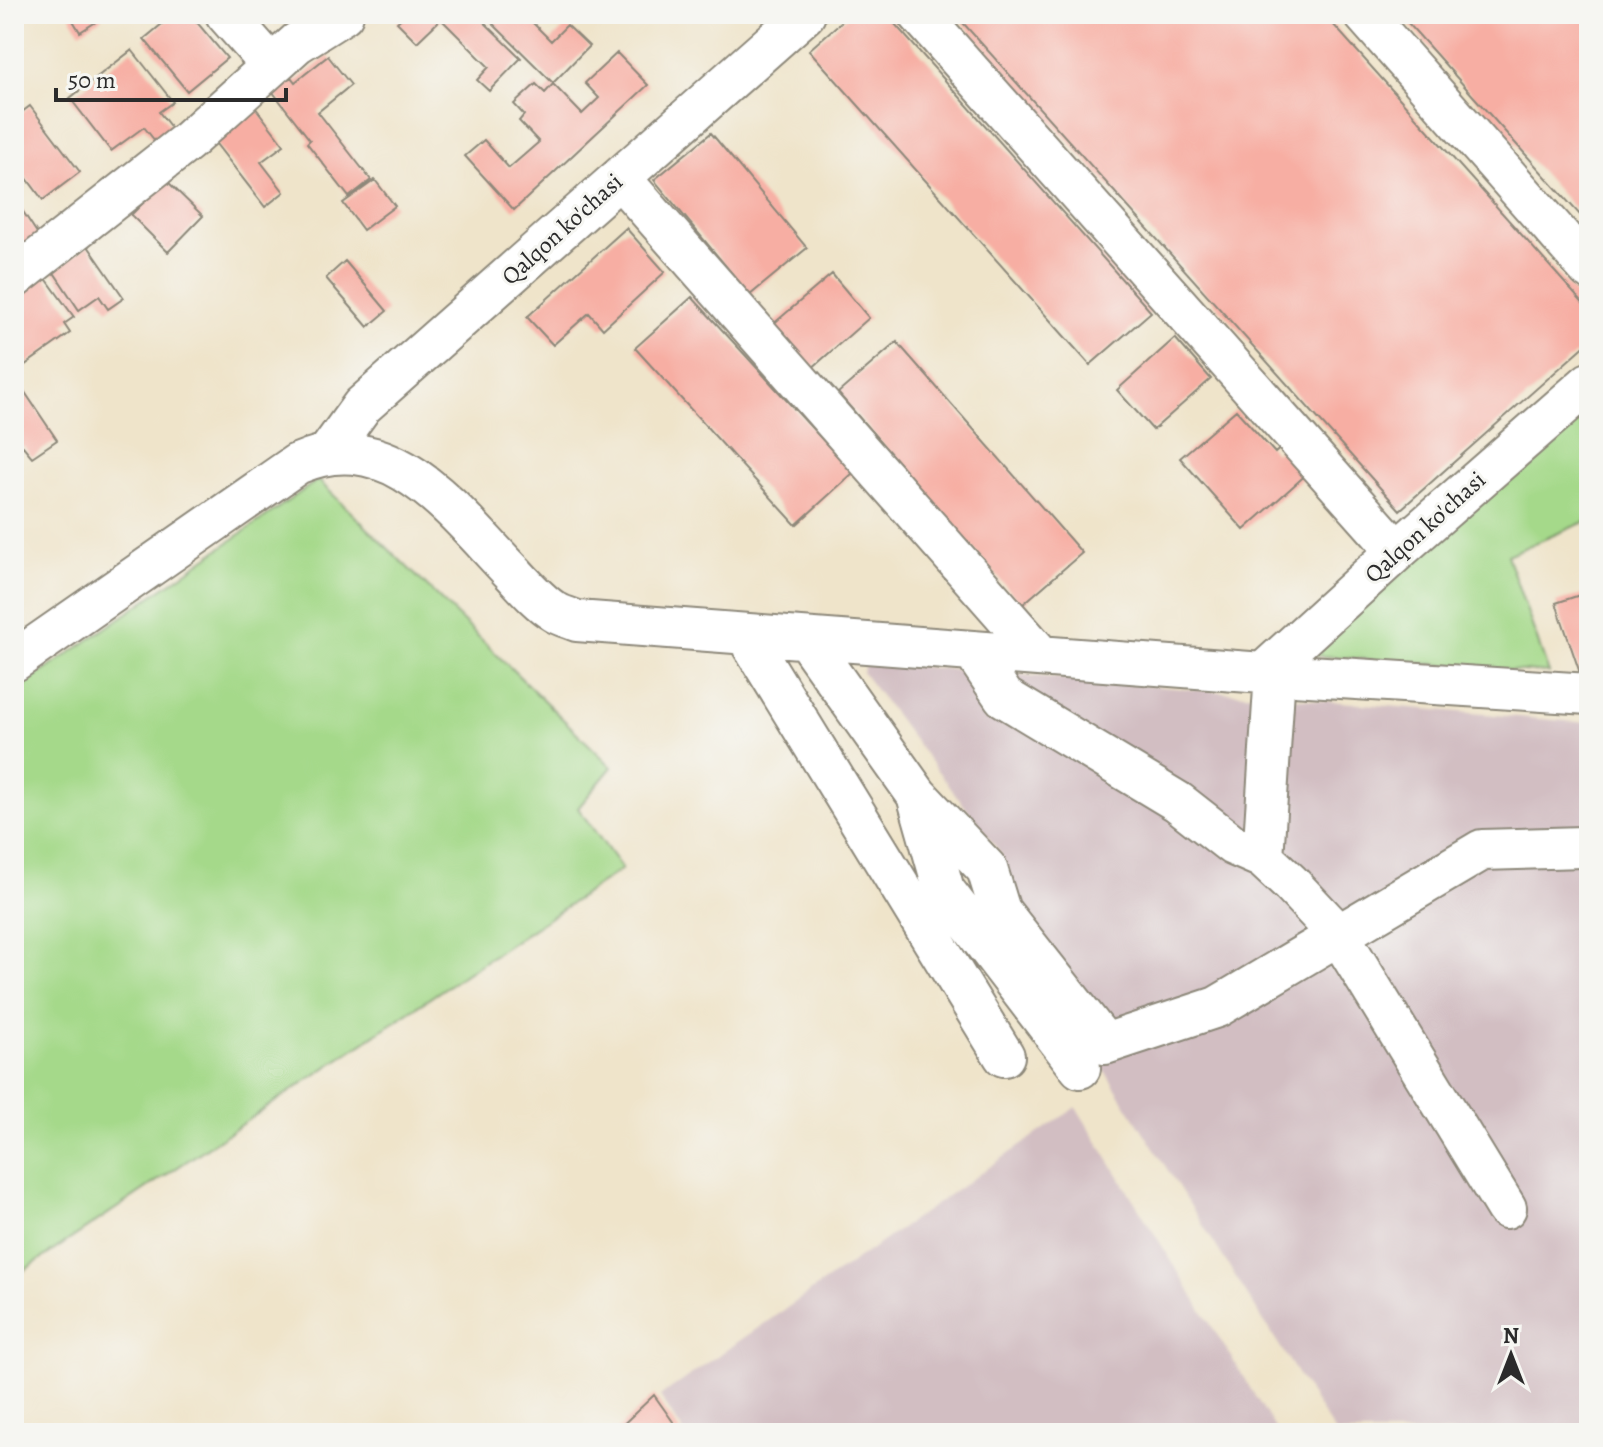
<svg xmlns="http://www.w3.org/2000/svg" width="1603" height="1447" font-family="Alegreya,serif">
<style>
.industrial{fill:#d2bec2}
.green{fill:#a5d98a;stroke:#68825a;stroke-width:2}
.building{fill:#f7aea3}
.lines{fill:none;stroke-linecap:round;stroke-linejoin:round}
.minor-casing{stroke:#8d887a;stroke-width:44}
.minor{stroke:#fff;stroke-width:40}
.labels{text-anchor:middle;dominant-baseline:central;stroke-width:6;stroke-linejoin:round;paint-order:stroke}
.street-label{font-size:24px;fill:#2b2b2b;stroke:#f6f6f2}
</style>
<rect width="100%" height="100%" fill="#f6f6f2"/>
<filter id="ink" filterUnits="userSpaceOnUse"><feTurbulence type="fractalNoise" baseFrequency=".0125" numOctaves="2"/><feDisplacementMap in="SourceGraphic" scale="16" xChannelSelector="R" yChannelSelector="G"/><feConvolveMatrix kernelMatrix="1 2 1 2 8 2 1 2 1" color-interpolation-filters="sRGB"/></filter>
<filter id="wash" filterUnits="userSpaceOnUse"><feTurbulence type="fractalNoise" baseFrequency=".006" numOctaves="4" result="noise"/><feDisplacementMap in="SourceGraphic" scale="32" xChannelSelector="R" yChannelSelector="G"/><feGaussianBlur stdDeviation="1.8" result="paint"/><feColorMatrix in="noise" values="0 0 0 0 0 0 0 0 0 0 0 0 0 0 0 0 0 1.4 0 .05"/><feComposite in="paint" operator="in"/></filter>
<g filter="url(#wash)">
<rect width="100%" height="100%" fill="#efe4ca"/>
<path class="industrial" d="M866,662L1589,723V1433H1335L1108,1076L958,895L1002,855L862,672Z
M1076,1107L1278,1433H684L660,1396Z"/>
<path class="green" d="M1589,406V520L1507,555L1549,673L1309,655Z
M318,480L612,767L578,808L622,869L14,1277V692Z"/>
<g id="blocks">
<path class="building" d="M69,14H99L102,18L80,32Z
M174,14H190L227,58L187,91L144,39Z
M406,14H476L521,58L489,91L477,80L489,67L441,19L417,42L397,22Z
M483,14H524L551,41L567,25L589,46L553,83Z
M850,14H886L1151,312L1090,365L809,50Z
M955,14H1324L1589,310V342L1400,510Z
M1400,14H1589V225L1508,135Z
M132,50L173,102L159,112L176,134L159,146L144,127L111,151L70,98Z
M617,53L648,85L514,210L465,156L484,140L509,168L539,142L519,121L524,115L514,104L536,84L545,93L553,84L582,114L599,98L585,83Z
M328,56L351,85L318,112L371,180L349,197L307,143L310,140L272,91L291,77L295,82Z
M30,106L80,172L43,200L14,161V118Z
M255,107L284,145L261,162L284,192L265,207L213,140Z
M711,133L807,248L750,295L654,180Z
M166,180L203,216L168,252L131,215Z
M375,180L395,206L363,230L343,203Z
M14,198L41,239L20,253L14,245Z
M626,228L665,272L603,329L589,313L553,345L527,317Z
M88,246L124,298L108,309L99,296L79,310L53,271Z
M345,261L387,311L368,327L326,278Z
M42,273L74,317L64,324L70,333L25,365L14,350V293Z
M832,274L869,318L811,369L772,325Z
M692,297L853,473L796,525L635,348Z
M1175,338L1211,379L1153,430L1117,390Z
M897,342L1082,553L1022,605L838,393Z
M14,376L57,440L32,457L23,446L14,452Z
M1236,410L1275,453L1284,445L1309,472L1244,530L1180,458Z
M1589,592V674L1581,676L1556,603Z
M654,1395L681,1433H614Z"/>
</g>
</g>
<g filter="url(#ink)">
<use href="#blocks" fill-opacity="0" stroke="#8d887a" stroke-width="2"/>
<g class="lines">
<defs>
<path id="minor" d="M226,14L271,65
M919,14L1397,551
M1364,14L1589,269
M620,178L1041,656
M14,278L188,141L297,43L343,14
M328,453L362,406L805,14
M746,635L1004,1056
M807,640L917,795L944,890L1080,1068
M973,651L1004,697L1178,802L1233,845L1263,858L1290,883L1339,935L1506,1208
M14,661L297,464C392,422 456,515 514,574C526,587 540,603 555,612C561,616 570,618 577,621L1263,673L1589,694
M1263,673L1397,551L1589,383
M917,795L987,869L1000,911L1105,1044L1217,1007L1482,850L1583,847
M1263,858L1275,673"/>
</defs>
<use href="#minor" class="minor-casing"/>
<use href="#minor" class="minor"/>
</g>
</g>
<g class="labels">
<g class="street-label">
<text transform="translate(562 229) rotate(-42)">Qalqon ko'chasi</text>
<text transform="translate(1425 527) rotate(-42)">Qalqon ko'chasi</text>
</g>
</g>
<rect width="1603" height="1447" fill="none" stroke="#f6f6f2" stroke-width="48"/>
<g transform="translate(1511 1355)" stroke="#f6f6f2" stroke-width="6" paint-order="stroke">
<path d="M0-6L14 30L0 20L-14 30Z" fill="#2b2b2b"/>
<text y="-12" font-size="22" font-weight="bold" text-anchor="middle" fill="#2b2b2b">N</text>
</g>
<path d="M56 88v12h230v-12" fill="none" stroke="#2b2b2b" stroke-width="4"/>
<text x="68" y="88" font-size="24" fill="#2b2b2b" stroke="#f6f6f2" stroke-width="6" paint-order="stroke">50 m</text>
</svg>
